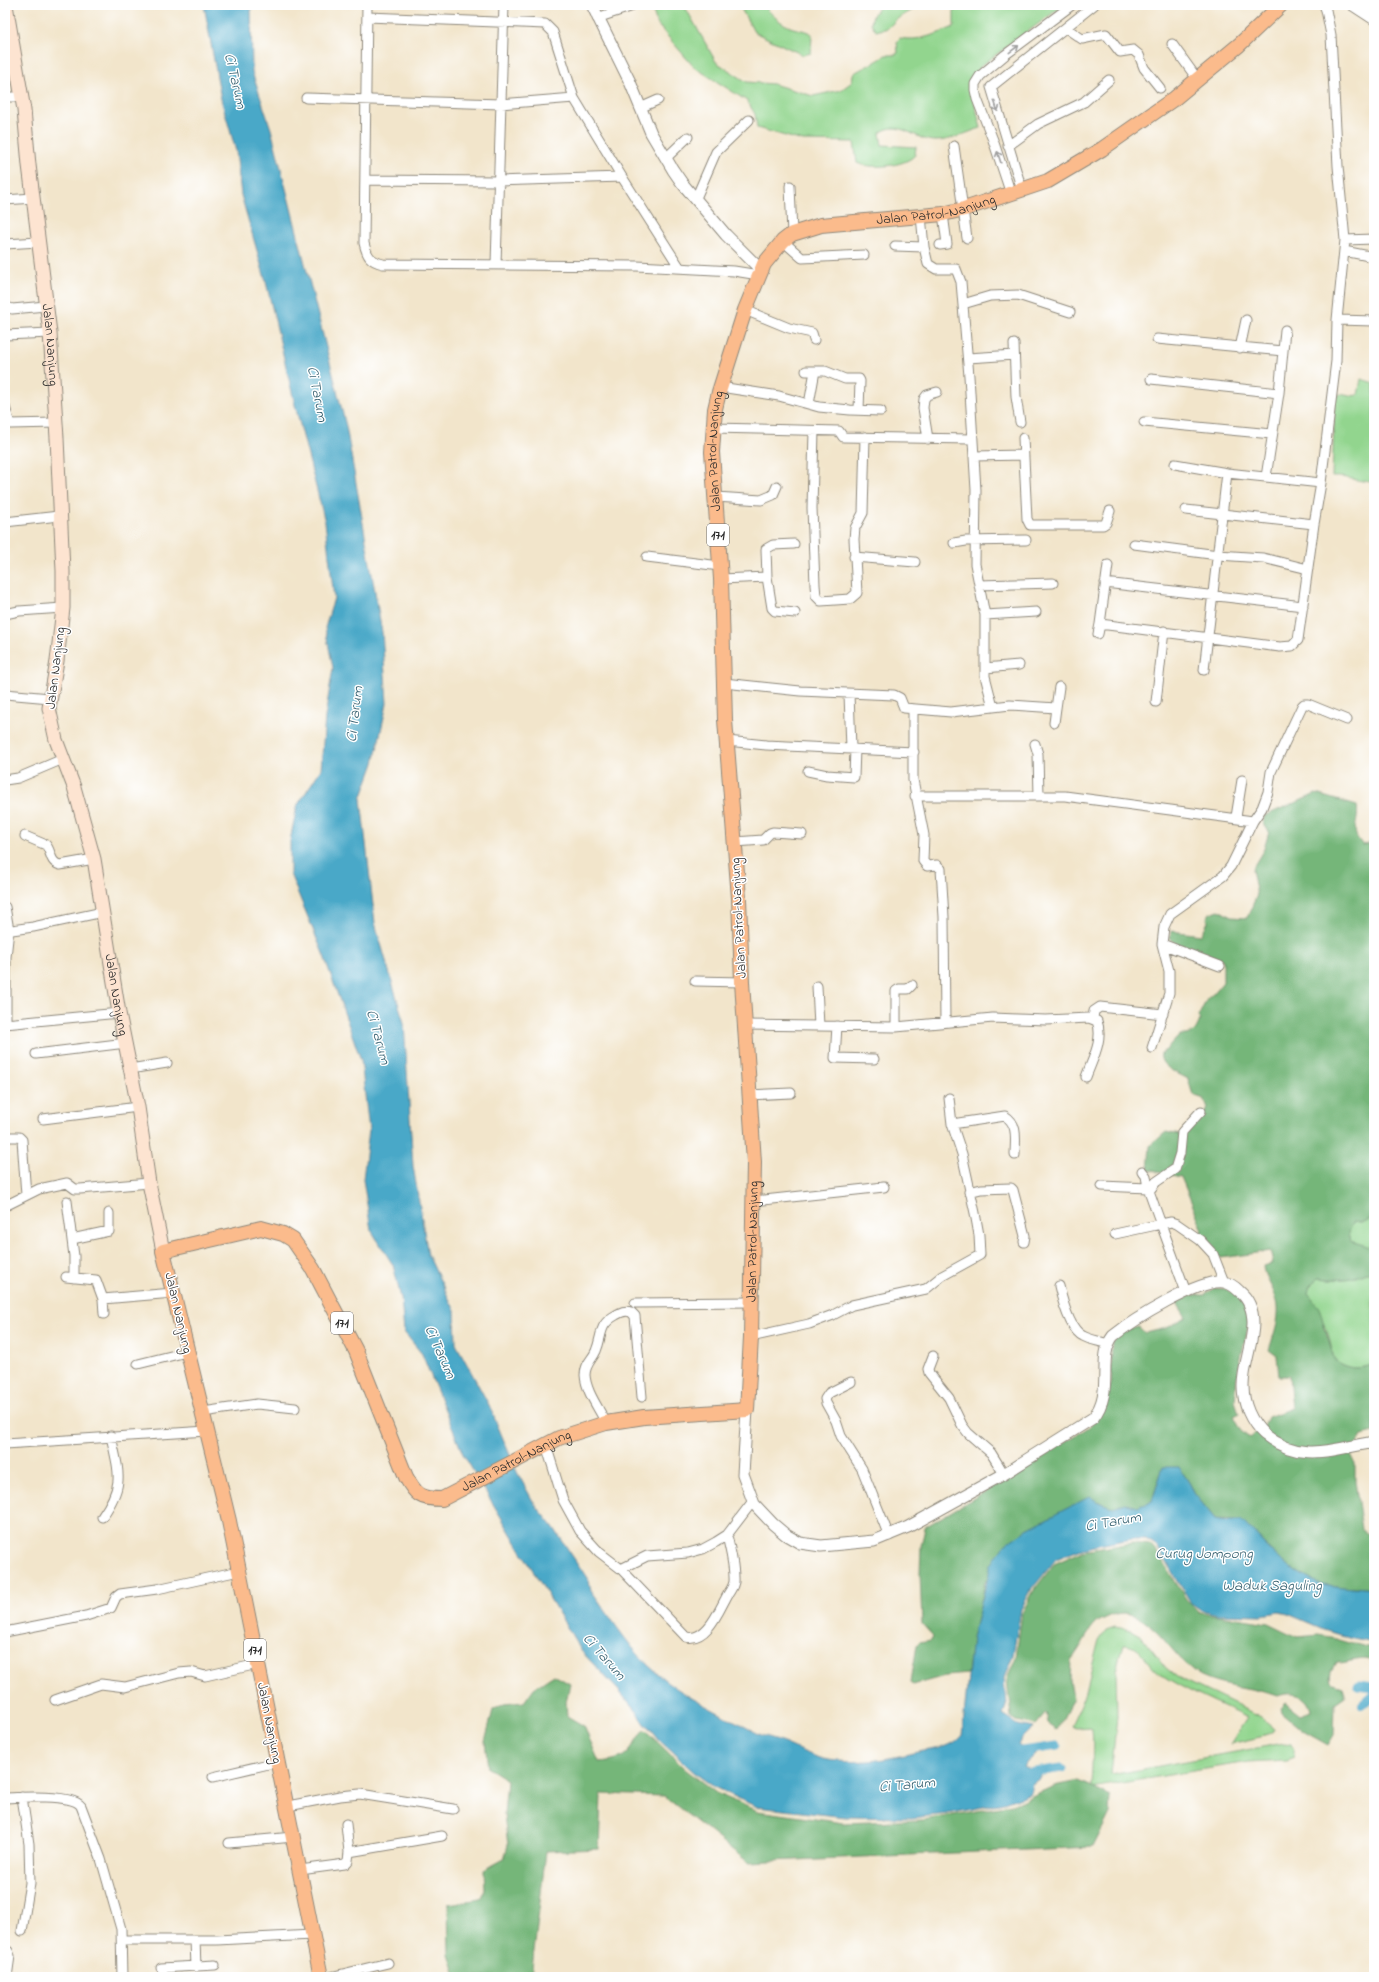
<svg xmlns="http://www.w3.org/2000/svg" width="1379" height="1982" font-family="'Indie Flower',sans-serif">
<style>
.green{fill:#92d58e;stroke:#5e805c}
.forest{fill:#75b679;stroke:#507052}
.water{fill:#4aa8c8;stroke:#3a6a7a}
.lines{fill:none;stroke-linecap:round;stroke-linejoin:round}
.canal{stroke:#4aa8c8;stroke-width:9}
.minor-casing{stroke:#8e887b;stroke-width:11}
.tertiary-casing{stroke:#8e887b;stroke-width:13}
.secondary-casing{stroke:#8e887b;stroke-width:15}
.primary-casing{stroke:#8e887b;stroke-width:16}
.minor{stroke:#fff;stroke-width:9}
.tertiary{stroke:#fff;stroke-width:11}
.secondary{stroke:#fde4d1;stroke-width:13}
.primary{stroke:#fbbb8c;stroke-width:14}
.oneway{stroke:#a0a0a0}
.labels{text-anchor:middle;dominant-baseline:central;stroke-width:3;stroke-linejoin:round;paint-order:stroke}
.shield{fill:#fff;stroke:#6b6b6b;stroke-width:1}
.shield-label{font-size:13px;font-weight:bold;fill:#2b2b2b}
.street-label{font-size:14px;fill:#2b2b2b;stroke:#fff}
.water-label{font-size:15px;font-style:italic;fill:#396372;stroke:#fff}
</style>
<rect width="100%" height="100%" fill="#fff"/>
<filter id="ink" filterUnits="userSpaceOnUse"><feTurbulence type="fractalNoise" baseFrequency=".025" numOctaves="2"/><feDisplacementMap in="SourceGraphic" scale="8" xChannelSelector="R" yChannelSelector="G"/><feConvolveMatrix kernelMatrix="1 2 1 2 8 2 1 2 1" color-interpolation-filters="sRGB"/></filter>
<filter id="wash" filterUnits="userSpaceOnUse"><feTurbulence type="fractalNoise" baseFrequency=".012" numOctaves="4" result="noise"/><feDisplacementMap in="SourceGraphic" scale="16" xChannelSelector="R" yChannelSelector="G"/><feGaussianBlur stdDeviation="0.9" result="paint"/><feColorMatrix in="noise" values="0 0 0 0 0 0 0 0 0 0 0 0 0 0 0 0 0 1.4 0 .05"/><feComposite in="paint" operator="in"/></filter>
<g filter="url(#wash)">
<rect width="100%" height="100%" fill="#f2e5cb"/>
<path class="green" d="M651,5H684L716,62L747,82L773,84L813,96L841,90L852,82L853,74C861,68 882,60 885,55H894L898,53L897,41L900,38C918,42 937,34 954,27V5H1064L982,65L972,77L970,85L981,128C967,132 951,141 936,141C917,142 899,118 880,133L882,145L916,147L915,155C905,167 870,169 857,163L854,142L803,141L757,128L755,114L747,101L694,67L657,24Z
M739,5H764C769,12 779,22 788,26C796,30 804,29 812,34L811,53L803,55L754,32Z
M882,5H921L897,19L888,28L876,31L871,23C872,15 876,10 882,5Z
M1361,379L1374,383V482C1359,482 1346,476 1332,477L1335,399L1339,394L1350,396L1358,395Z
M1374,1216V1249L1350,1241L1348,1233L1353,1222L1361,1223Z
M1374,1268V1363C1360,1371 1346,1369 1334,1359L1327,1329L1308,1293V1288L1318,1278C1339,1280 1357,1281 1374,1268Z
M1115,1627L1131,1630L1139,1634L1166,1668L1177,1677L1261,1717L1275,1729L1274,1732L1269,1735L1230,1744L1247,1718C1220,1705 1184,1690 1160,1674C1147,1665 1140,1644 1123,1645L1116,1669L1117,1717L1111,1775L1284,1743L1290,1744L1295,1749V1757L1287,1760L1248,1762L1091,1788C1091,1779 1095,1733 1091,1727L1076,1728L1071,1726L1084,1698L1099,1640L1106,1630Z"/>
<path class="forest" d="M1316,794L1357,806C1360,824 1348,830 1363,845L1374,843V1216L1361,1223L1353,1222L1348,1233L1350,1241L1374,1248V1268C1357,1281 1339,1280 1318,1278L1310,1285L1308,1293L1319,1307L1334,1359C1346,1369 1360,1371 1374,1363V1432L1362,1435L1350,1456L1355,1463V1481L1362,1530L1374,1538V1590C1357,1588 1325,1587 1310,1580C1282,1566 1263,1542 1241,1520L1215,1519L1194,1493L1190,1484L1185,1476L1163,1467L1152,1501L1138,1506L1127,1504L1113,1507L1096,1501L1065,1510L1027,1529L985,1582L981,1604L972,1638L968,1674L945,1676L913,1685L911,1682L917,1645L919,1642L931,1640L933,1636L922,1624L920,1573L921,1546L925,1527L1013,1475L1089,1427L1105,1408L1111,1384L1112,1341L1122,1331L1139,1327L1145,1333L1167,1328L1186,1317L1177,1303L1192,1295H1205L1214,1288L1226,1289L1242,1300L1249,1323L1237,1374L1235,1401L1239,1413L1233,1416L1240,1429L1250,1438L1264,1427L1268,1417L1292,1408L1289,1376H1279L1277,1356L1269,1350C1274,1333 1282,1315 1276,1298C1272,1285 1266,1281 1264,1266L1273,1263L1270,1251L1221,1258L1200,1234L1203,1230L1181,1177L1148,1170L1150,1146L1166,1132L1184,1136L1208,1109L1204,1099L1193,1095L1188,1079C1178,1073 1158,1067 1161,1053L1166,1050L1180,1035C1193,1036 1196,1031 1200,1020L1198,1017L1207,999L1214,993L1223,982V960L1176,944L1170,939L1171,931L1201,935L1208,922L1207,918L1210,913L1219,910L1231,917L1247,918L1257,895L1252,869L1264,849L1269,832L1264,824V816Z
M1133,1543L1150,1545L1159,1555L1186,1599L1199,1612L1268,1623L1297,1637L1318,1635L1336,1638L1374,1649V1660C1361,1655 1350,1662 1336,1662L1331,1671L1330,1680L1333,1683L1342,1686L1345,1696L1335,1703L1334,1735L1328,1745L1303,1731L1281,1712L1280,1708L1285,1703L1300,1715L1311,1711C1308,1694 1291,1691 1277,1696C1253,1687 1224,1687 1201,1676C1171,1660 1146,1597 1108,1617C1104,1619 1100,1620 1097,1623C1086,1633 1081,1649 1071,1660L1070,1681L1073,1698L1057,1729L1048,1723L1046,1713L1036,1725L1017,1721L1011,1717L1007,1679L1016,1657L1022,1613L1034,1590L1054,1564L1083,1551Z
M554,1675L570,1684L566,1702L567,1716L584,1726L599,1762C631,1759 627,1752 644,1729L685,1769L716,1793L757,1811L844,1823L924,1820L1012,1805L1054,1786L1078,1781L1111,1796L1110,1813L1093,1847L748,1862L664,1796L601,1794L599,1849L546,1851L531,1977H457L449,1955L448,1904L480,1899L485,1889L484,1870L504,1859L508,1845L504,1815L507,1780L488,1768L485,1741L493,1710L504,1704L524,1702L534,1688Z"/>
<path class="water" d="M204,5H251L252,72L271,129L346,426L382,632L387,703L374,763L361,799L375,923L404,1023L413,1166L428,1255L455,1311L456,1344L489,1405L517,1472L534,1503L552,1525L589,1581L591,1590C609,1615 626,1643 648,1665C671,1688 701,1704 731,1719C742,1725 754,1732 766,1737C772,1740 779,1741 786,1744C802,1751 819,1760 837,1761C866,1763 881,1760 909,1754C926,1749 950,1751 962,1735L972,1638L991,1565L1003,1546L1027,1529L1089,1497L1096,1501L1113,1507L1125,1503L1138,1506L1152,1501L1163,1467H1179L1190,1484L1194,1493L1215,1519L1227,1521L1241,1520C1263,1542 1282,1566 1310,1580C1326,1587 1357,1588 1374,1590V1642L1354,1638L1321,1628L1288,1614L1279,1612L1262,1615L1218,1614L1201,1610L1191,1603L1160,1551L1153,1543L1145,1539H1132L1103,1544L1079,1550L1056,1559L1032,1589L1021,1609L1013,1655L1004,1678L1006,1706L1003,1715L1018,1725L1033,1728L1023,1738L1019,1745L1023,1748L1033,1747L1035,1755L1027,1761L1024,1766L1032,1770H1039L1041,1778L1033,1784L1031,1793L1004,1803L947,1814L912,1818L846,1817L757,1807L714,1787L696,1774L659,1740L619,1691L582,1652L463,1454L422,1354L404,1332L401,1298L393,1265L371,1230L363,1179L369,1130L361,1060L324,956L290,874V841L297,806L321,769L325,717L333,668L325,628L334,598L325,522L295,405L266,282L241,195L236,151L221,99Z"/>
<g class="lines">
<path class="canal" d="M1358,1686L1374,1688
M1363,1705L1374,1695
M1023,1751L1057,1746
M1029,1773L1062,1768"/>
</g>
</g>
<g filter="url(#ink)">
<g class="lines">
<defs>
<path id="minor" d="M367,5L364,243C367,256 370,261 383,264L637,266L734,271L759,275
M1351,5L1374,20
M1369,5V16
M367,17L545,24L553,32L574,98
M597,18L630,7
M1066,28L1082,39L1106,34L1120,52L1133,50L1139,55L1144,68L1160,88
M1172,44L1198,80
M5,97H23
M306,98L501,104L574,98L622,177
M640,108L658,100
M954,146L967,238
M1008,146L1038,124L1084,102L1109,80
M666,158L688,137
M365,180L499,181L622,177L680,268
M790,186L792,234
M1022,190L991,87L1094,5
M1011,194L993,140L977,99L975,90V84L980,76L1005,55L1072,5
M696,198L716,152L749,120
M5,200L33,198
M921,216L924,247L928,264L936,269H956L961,282L969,376L976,490L975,564L985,615V676L993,707
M1345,240L1374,239
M783,241L802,258L864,255
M5,244L39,242
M940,245L947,244L943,214
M895,246L924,247
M1344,251L1374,257
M496,264L504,5
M963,304L990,296L1018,295L1070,312
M5,306L12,309L46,306
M745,310L789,328L812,333L814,340
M1337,320L1374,321
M5,335L50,333
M1157,339L1283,351
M1014,344L1016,397L1020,422
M1240,348L1246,320
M968,358L1014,355
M806,371H815L809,404
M815,371H825L845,379H859L860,381L859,410
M1151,379L1279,393
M720,387L779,396L819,407L850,410L881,411
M5,407L10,424L56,423
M1144,422L1272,434
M713,428L839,431L843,437L972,439
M814,431L812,508L815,585L816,596L821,601L850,599L857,593L854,539L855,528L863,513L865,437
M1023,438L1027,519L1030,525H1103L1106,523L1110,511
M928,439L923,408L924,399L927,395L937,392
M974,456L1023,455
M1175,464L1227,473L1321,483
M1266,477L1279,393L1285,330
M716,497L761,500L773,495L777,486
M1186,510L1314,524
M5,522L59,516
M954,543L966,541L1026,540
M1134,544L1218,555L1263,558L1308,569
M647,557L720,566
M854,557L915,562
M1108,565L1100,624L1280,647L1292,646L1298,640L1314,524L1321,483L1336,361L1337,320L1345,240L1338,166L1331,35L1326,10L1324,5
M767,577L772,608L775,611L795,613
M721,579L767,577L766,549L773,545L794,544
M1105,583L1303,606
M979,585L1053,583
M5,614L19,611L63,608
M985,615L1036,612
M1098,634L1100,624
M985,668L1019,665
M1204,670L1227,473
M724,683L800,691L894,695L900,698L904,708L951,712L1010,705L1056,708L1054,723
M5,694L50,698
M849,694L851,748
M1156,702L1164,631
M1056,708L1059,687
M913,709V780L924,835L923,861L927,866L937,865L941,869L944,917L945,1022
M727,741L766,745L914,752
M1035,744L1038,754L1039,796
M808,771L827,775L854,777L855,749
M5,780L18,778L63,759
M915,796H1065L1253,821
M1236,817L1242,780
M25,836L46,845C52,852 49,862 60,865L94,859
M735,842L763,840L770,833L773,832L802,834
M5,907L9,930L6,957V1024
M5,931L33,927L103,912
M1162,944L1220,966
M695,981L742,982
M1093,1019L1094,1011L1100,1007L1163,1014
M5,1024L119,1013
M745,1025L819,1026L817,986
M819,1026L896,1027L993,1018L1046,1020L1089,1018L1097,1021C1104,1040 1092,1060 1086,1077
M837,1026L835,1058L874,1059
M896,1027V991L899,989H908L912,985
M1152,1048L1169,993V971L1162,944L1164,927L1170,914L1223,876L1231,866L1253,821L1262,808L1268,792L1271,772L1302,706L1304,704H1308L1347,720
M36,1054L126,1043
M130,1069L167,1063
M749,1095L791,1093
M43,1119L138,1107
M952,1124L1005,1116C1019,1124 1015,1141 1015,1155
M5,1137H19L22,1140L26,1195
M1142,1171L1146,1176L1148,1188
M1102,1186L1148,1188L1161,1224L1171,1222L1177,1224L1200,1240L1213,1254L1224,1282
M1149,1191L1156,1182L1175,1169L1180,1153L1182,1132L1201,1111
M969,1192L981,1189L1011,1188L1013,1190L1025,1236L1024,1242
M67,1201L74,1256V1278
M754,1201L884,1187
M5,1206L39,1189L67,1183L75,1189H80L149,1183
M1115,1234L1161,1224L1186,1292
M72,1239L109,1231V1213
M66,1277L96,1280L103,1299L173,1293
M1059,1286C1062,1299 1070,1330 1083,1336C1090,1340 1100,1341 1107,1344
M103,1299L104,1314
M635,1303L752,1302
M751,1337L809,1324L833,1315L852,1305L926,1289L942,1276L980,1255L979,1235L975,1213L962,1154L952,1124L949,1098
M933,1356L928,1369L929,1373L949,1398L962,1425L968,1433L991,1453L1004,1474
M138,1364L187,1352
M851,1382L829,1393L825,1399L826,1403L836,1421L841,1436L862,1469L889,1536
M203,1412L257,1404L295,1408
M606,1423C599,1408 586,1392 585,1375C585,1364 592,1360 596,1351C603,1334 598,1325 616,1315C621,1312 625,1310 631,1312L635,1316L642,1397
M5,1444L207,1431
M546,1445L563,1500L580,1531L599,1552L621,1569L686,1637C707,1642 719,1610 727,1596C730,1590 733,1588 734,1582C735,1566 730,1550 727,1535
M102,1517C125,1484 119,1474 111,1436
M621,1569L647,1556L688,1553L703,1549L716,1542L727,1535L753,1501
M5,1632L86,1616L111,1608L116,1597L120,1594L157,1589L239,1571
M55,1700L101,1684L125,1687L179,1673L191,1672L205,1676L258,1664
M213,1777L277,1762
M22,1797L29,1844L30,1883L22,1931
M5,1798C20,1797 73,1794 81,1806L101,1859L121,1929L122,1977
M288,1806L340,1796L360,1794L453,1809
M229,1843L293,1837
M349,1852L442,1836
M300,1870L345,1864L348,1861L349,1852L346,1824
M122,1940H217L312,1935
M195,1940L196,1967
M5,1949L8,1951L10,1956L7,1977
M161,1968L215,1965
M330,1977L388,1963"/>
<path id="tertiary" d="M592,5L630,82L651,133L673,170L682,183L726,235L761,270
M747,1410L743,1474L754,1504L773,1524L786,1535L800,1543L821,1546L874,1541L908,1527L1004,1474L1093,1418C1115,1391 1096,1358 1113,1336C1132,1321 1200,1278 1224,1282C1229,1283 1235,1287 1239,1291C1249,1299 1253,1310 1253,1323C1253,1344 1243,1365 1243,1386C1243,1404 1251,1422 1264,1434C1301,1464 1333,1449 1374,1442"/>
<g id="secondary">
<path id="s1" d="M6,5L24,110L29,165L50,333L57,438L63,571V608L57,661L49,708L56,740L74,787L94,859L119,1013L138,1107L149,1183L163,1251"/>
</g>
<g id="primary">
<path id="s2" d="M321,1977L229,1521L163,1251L261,1228L283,1234L293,1240L313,1269L356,1351L406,1477C416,1495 420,1499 442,1499L559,1438L606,1423L644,1417L747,1410L751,1337L754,1162L742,982L739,898L725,720L721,579L712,452L715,409L719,392L745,310L764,264L783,241L792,234L821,225L943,214L964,209L1048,181L1102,149L1175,98L1239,45L1281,5"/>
</g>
</defs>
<use href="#minor" class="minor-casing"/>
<use href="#tertiary" class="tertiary-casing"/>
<use href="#secondary" class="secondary-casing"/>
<use href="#primary" class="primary-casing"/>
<use href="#minor" class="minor"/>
<use href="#tertiary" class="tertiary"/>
<use href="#secondary" class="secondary"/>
<use href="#primary" class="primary"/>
</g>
<defs><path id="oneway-shaft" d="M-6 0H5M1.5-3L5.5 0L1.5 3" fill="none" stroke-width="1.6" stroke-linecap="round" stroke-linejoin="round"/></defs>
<g class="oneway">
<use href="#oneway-shaft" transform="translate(1014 49) rotate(-37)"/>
<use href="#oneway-shaft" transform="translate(996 106) rotate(73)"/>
<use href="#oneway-shaft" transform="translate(999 157) rotate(-108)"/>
</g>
</g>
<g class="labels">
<g class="shield">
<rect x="707" y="524" width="22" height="22" rx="3"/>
<rect x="331" y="1312" width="22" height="22" rx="3"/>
<rect x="244" y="1639" width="22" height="22" rx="3"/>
</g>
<g class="shield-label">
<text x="718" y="535">171</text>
<text x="342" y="1323">171</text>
<text x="255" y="1650">171</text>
</g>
<g class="street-label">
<text stroke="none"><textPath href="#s2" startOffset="2854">Jalan Patrol-Nanjung</textPath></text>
<text stroke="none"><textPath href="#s1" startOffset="343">Jalan Nanjung</textPath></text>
<text stroke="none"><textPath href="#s2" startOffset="2471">Jalan Patrol-Nanjung</textPath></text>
<text transform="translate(56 668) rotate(-83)">Jalan Nanjung</text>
<text transform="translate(739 918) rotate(-93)">Jalan Patrol-Nanjung</text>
<text stroke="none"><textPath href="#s1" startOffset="1003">Jalan Nanjung</textPath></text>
<text stroke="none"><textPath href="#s2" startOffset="1679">Jalan Patrol-Nanjung</textPath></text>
<text transform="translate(178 1313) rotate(77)">Jalan Nanjung</text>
<text stroke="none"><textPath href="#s2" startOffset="1271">Jalan Patrol-Nanjung</textPath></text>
<text transform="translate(269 1723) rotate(79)">Jalan Nanjung</text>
</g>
<g class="water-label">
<text transform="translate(235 81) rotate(77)">Ci Tarum</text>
<text transform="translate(317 394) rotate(79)">Ci Tarum</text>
<text transform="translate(355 714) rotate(-83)">Ci Tarum</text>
<text transform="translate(378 1037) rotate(75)">Ci Tarum</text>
<text transform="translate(440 1352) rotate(66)">Ci Tarum</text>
<text transform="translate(1113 1522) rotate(-10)">Ci Tarum</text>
<text x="1204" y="1554">Curug Jompong</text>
<text x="1272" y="1586">Waduk Saguling</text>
<text transform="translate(604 1657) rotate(49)">Ci Tarum</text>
<text transform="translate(907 1785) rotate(-5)">Ci Tarum</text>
</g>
</g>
<rect width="1379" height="1982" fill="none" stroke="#fff" stroke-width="20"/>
</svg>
